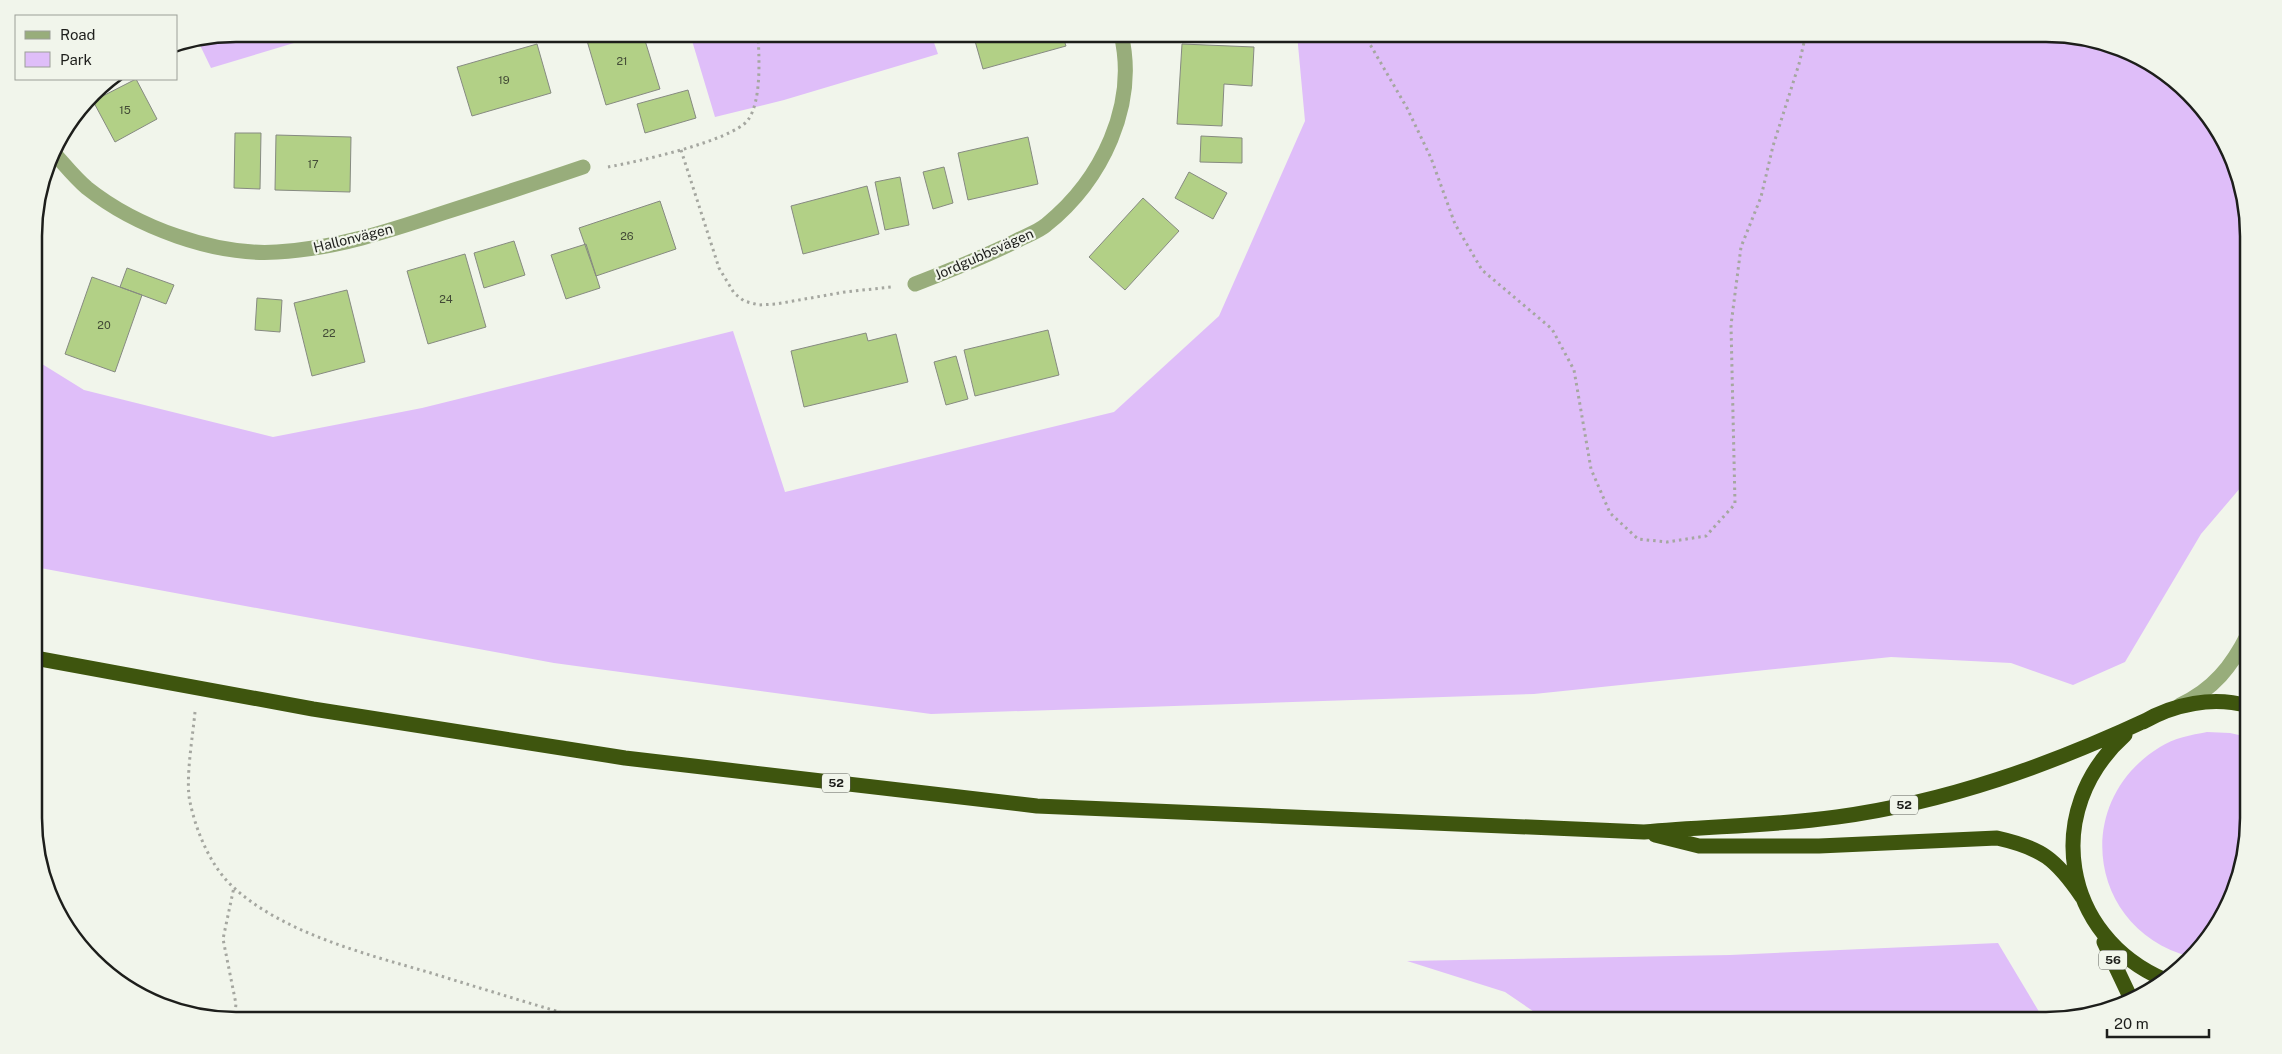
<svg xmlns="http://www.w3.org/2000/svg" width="2282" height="1054" font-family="'Public Sans',sans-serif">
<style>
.green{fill:#dfbef9}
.building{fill:#b2d086;stroke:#868a81}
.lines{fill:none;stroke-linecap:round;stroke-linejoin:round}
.path{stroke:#a5a7a0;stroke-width:3;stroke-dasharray:2.5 4;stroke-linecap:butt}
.minor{stroke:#98ad7b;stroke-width:15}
.highway{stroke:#3e550e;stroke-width:15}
.labels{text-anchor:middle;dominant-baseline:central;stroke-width:4.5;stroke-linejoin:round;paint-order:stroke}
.number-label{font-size:11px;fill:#424a36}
.shield{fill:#f1f5eb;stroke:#5d5e59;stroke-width:1}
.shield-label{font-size:12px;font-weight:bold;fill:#1d1e1b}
.street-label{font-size:14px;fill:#1d1e1b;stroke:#f1f5eb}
.rim{fill:none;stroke:#1d1e1b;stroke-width:2.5}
</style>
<rect width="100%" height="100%" fill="#f1f5eb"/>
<path class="green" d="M236,34H324L211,68L198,41Z
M690,34H931L938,54L784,100L715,117Z
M1297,34H2046L2123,49L2169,76L2207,113L2233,159L2247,210V480L2201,534L2125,662L2073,685L2011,663L1891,657L1534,694L931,714L554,663L35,567L34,359L84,390L273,437L422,408L733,331L785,492L1114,412L1219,316L1305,121Z
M2207,732L2230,733L2248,737V818L2233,895L2198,951L2191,957C2089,931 2070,802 2160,747C2174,738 2191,735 2207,732Z
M1998,943L2044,1020H1546L1505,992L1407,961L1730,955Z
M286,1014L369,1018V1020H284Z"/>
<path class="building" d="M585,34H643L660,89L606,105Z
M973,34H1062L1066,46L983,69Z
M537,44L551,93L472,116L457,67Z
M1182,44L1254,47L1252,86L1224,84L1222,126L1177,124Z
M111,79H123L110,85L108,81Z
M136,79L157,119L115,142L93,101Z
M688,90L696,118L645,133L637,104Z
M235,133H261L260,189L234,188Z
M276,135L351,137L350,192L275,190Z
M1201,136L1242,138V163L1200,162Z
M1028,137L1038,184L968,200L958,153Z
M944,167L953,203L933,209L923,172Z
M1189,172L1227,193L1213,219L1175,198Z
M900,177L909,225L885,230L875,182Z
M867,186L879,234L803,254L791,206Z
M1143,198L1179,231L1125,290L1089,257Z
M660,201L676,249L596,276L579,228Z
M514,241L525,275L484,288L474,253Z
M586,244L600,288L566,299L551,255Z
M465,254L486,327L428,344L407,271Z
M127,268L174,285L166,304L120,287Z
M92,277L142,295L115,372L65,354Z
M347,290L365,362L312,376L294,303Z
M257,298L282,300L280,332L255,330Z
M1048,330L1059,375L975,396L964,350Z
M866,333L868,341L896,334L908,382L804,407L791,351Z
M956,356L968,399L946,405L934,362Z"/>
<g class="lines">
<path class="path" d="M1364,34L1407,108L1431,158L1455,224L1482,270L1552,329L1574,370L1591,469L1610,513L1638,539L1667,542L1706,536L1735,504L1731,325L1741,247L1761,197L1773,146L1799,64L1806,34
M681,150L719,268L734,293L744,301L759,305L776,304L845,292L891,287
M608,167C636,162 732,141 748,120C762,100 759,57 758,34
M195,712C193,734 185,781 190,802C196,831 210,865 232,886C282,933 366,954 431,973C483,989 535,1005 587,1020
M234,1020L236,1004L223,939L234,887"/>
<path class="minor" d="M53,152C64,164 75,178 87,188C136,227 215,256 277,252C334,249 389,231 443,213C490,198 536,183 583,167
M915,284C950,270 986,257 1020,239C1028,235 1039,231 1046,225C1102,180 1138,105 1121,34
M2180,705C2213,690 2232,666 2248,634"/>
<path class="highway" d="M35,658L313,709L625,758L1037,806L1644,832C1709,826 1773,826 1837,817C1948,802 2050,765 2151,718
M2143,722C2174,704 2213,696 2248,706
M2125,735C2041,810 2062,936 2165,980
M1655,835L1699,846H1819L1997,838C2042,848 2056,859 2082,897
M2104,942L2131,999"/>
</g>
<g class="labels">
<g class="number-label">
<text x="622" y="61">21</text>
<text x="504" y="80">19</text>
<text x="125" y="110">15</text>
<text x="313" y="164">17</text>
<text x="627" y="236">26</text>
<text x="446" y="299">24</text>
<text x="104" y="325">20</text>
<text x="329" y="333">22</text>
</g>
<g class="shield">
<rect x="822" y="773.5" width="28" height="19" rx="4"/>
<rect x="1890" y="795.5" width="28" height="19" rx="4"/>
<rect x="2099" y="950.5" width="28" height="19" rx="4"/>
</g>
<g class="shield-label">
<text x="836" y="783">52</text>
<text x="1904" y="805">52</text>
<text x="2113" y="960">56</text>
</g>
<g class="street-label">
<text transform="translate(353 238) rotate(-14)">Hallonvägen</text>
<text transform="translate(984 254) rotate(-24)">Jordgubbsvägen</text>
</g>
</g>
<path d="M0 0H2282V1054H0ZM236 42H2046A194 194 0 0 1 2240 236V818A194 194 0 0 1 2046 1012H236A194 194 0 0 1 42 818V236A194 194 0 0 1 236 42Z" fill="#f1f5eb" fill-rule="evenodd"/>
<path class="rim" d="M236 42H2046A194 194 0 0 1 2240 236V818A194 194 0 0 1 2046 1012H236A194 194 0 0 1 42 818V236A194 194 0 0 1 236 42Z"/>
<rect x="15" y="15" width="162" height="65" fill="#f1f5eb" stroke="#9c9f98"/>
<rect x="25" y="31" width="25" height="8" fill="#98ad7b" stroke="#9c9f98"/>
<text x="60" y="40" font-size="15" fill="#1d1e1b">Road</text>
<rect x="25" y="52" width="25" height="15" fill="#dfbef9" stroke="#9c9f98"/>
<text x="60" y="65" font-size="15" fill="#1d1e1b">Park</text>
<path d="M2107 1029v8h102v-8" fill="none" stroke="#1d1e1b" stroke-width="2.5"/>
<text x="2114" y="1029" font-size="15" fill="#1d1e1b" stroke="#f1f5eb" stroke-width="4" paint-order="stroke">20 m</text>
</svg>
